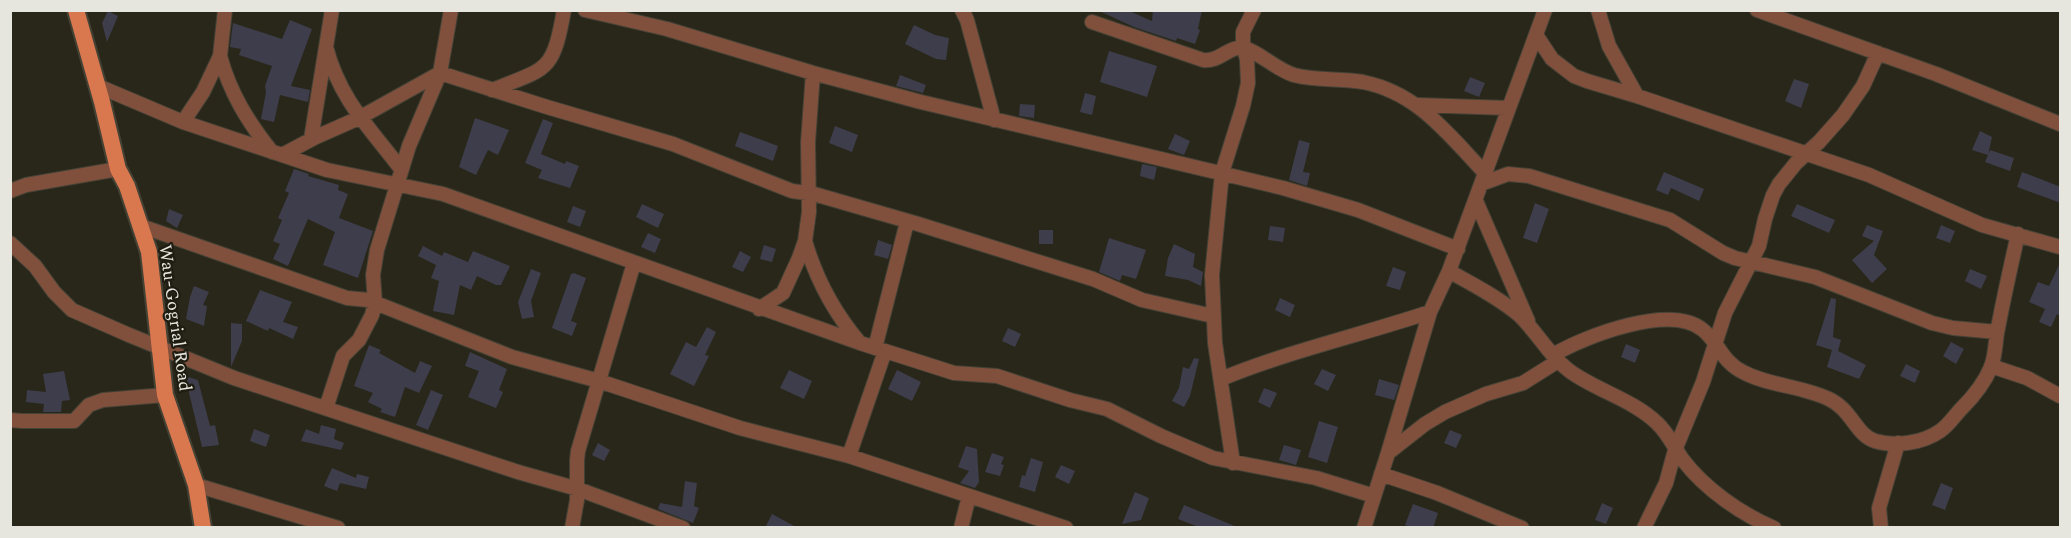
<svg xmlns="http://www.w3.org/2000/svg" width="2071" height="538" font-family="Spectral,serif">
<style>
.building{fill:#3e3d4b}
.lines{fill:none;stroke-linecap:round;stroke-linejoin:round}
.minor-casing{stroke:#444235;stroke-width:16}
.primary-casing{stroke:#444235;stroke-width:20}
.minor{stroke:#80503d;stroke-width:14}
.primary{stroke:#d9774e;stroke-width:16}
.labels{text-anchor:middle;dominant-baseline:central;stroke-width:4.5;stroke-linejoin:round;paint-order:stroke}
.street-label{font-size:18px;fill:#e7e6de;stroke:#1f1d11}
</style>
<rect width="100%" height="100%" fill="#29271a"/>
<path class="building" d="M1097,10H1127L1152,21L1153,10H1202L1198,29L1200,30L1195,44L1177,38L1176,41L1134,27Z
M108,11L118,16L107,42L102,23Z
M290,20L312,29L291,86L310,90L308,102L280,95L274,122L261,119L266,92L265,86L272,66L239,55L241,49L230,47L233,23L282,39Z
M914,25L935,35L949,38L946,60L936,59L905,44Z
M1109,51L1157,66L1147,97L1100,82Z
M900,75L926,85L923,93L896,86Z
M1470,77L1485,83L1479,97L1464,91Z
M1794,79L1809,84L1801,108L1785,101Z
M1085,93L1096,96L1092,115L1080,112Z
M1020,104L1035,105L1034,118L1019,116Z
M475,118L509,130L498,155L488,150L476,175L459,167Z
M543,119L553,123L541,154L565,164L566,161L579,166L570,188L538,178L542,170L525,163Z
M835,126L858,135L852,152L829,143Z
M1980,131L1992,137L1988,155L1972,150Z
M740,132L778,146L773,161L735,146Z
M1175,134L1190,141L1184,155L1168,149Z
M1299,140L1310,143L1303,172L1310,173L1307,186L1289,180Z
M1990,150L2014,158L2010,171L1985,162Z
M1142,164L1157,167L1154,180L1140,176Z
M294,169L309,174L308,176L339,185L338,190L348,194L339,218L373,231L358,278L323,265L335,232L308,219L288,266L273,259L280,244L273,241L282,220L278,218L289,193L285,191Z
M1664,172L1704,189L1699,201L1671,188L1668,195L1656,190Z
M2022,172L2061,187V203L2017,187Z
M1535,203L1549,209L1537,243L1523,238Z
M642,204L664,214L658,228L636,217Z
M1797,204L1835,220L1829,233L1791,216Z
M573,206L586,211L580,227L567,222Z
M169,209L183,215L177,228L166,221Z
M1867,225L1883,231L1874,255L1887,269L1872,283L1852,260L1874,241L1862,236Z
M1941,225L1955,231L1950,243L1936,238Z
M1270,226L1285,228L1283,242L1268,240Z
M1039,230H1053V244H1039Z
M648,233L661,239L655,253L641,247Z
M1109,238L1146,250L1136,279L1122,275L1120,281L1099,272Z
M878,240L892,245L888,259L874,255Z
M1174,244L1195,254L1193,267L1203,272L1201,286L1188,280L1165,276L1168,258Z
M764,245L776,249L772,262L760,259Z
M423,246L442,256L444,252L468,262L473,251L510,266L501,285H496L477,276L471,290L460,285L454,315L433,311L439,281L431,278L436,265L418,256Z
M740,251L751,257L743,272L732,267Z
M2061,261V316L2057,314L2051,327L2039,322L2045,309L2029,302L2038,282L2049,286Z
M1393,267L1406,272L1400,290L1386,286Z
M531,269L541,273L531,301L534,317L522,319L518,302Z
M1970,269L1987,276L1981,289L1965,281Z
M574,273L586,278L571,321L577,323L572,336L552,328L571,274Z
M194,286L209,292L203,305L207,306L204,326L186,319L190,297Z
M260,290L292,302L283,322L298,327L293,339L269,328L268,331L246,321Z
M1280,298L1295,305L1290,317L1275,310Z
M1831,298L1836,299L1833,337L1841,340L1838,351L1866,365L1859,379L1827,367L1832,350L1816,345Z
M231,323L242,324V341L231,367Z
M707,327L716,332L705,355L709,356L694,386L670,374L686,342L696,347Z
M1008,328L1021,334L1015,347L1002,341Z
M1951,342L1964,349L1956,364L1943,356Z
M1626,344L1640,350L1635,363L1621,357Z
M369,345L381,350L379,353L415,373L420,361L432,366L419,393L405,387L395,417L380,412L382,409L368,402L373,393L354,386Z
M470,352L507,369L499,390L503,392L496,408L468,397L479,371L465,366Z
M1194,358L1199,359L1190,396L1184,407L1172,401L1179,388L1183,367L1189,369Z
M1906,364L1920,371L1915,383L1900,376Z
M1322,369L1336,375L1328,391L1314,384Z
M789,370L812,381L804,399L780,388Z
M897,370L921,382L912,401L888,389Z
M64,371L70,400L62,401L61,412H43L44,404L26,402L27,390L46,392L43,374Z
M185,376L198,380L210,426L215,425L219,445L202,447Z
M1379,379L1399,385L1394,400L1375,395Z
M1264,388L1277,393L1270,408L1258,402Z
M431,390L443,395L428,430L416,425Z
M1319,421L1338,427L1327,463L1308,457Z
M321,425L336,429L334,439L344,443L341,450L301,441L306,429L319,434Z
M254,429L270,435L266,447L250,441Z
M1450,430L1462,435L1456,448L1444,443Z
M598,443L610,450L604,461L592,455Z
M1284,445L1301,450L1296,465L1279,460Z
M966,446L977,449L979,482L975,488L960,483L969,471L958,467Z
M992,453L1004,457L1001,464L1004,465L1000,476L985,472Z
M1031,458L1043,462L1035,492L1019,487L1022,475L1025,476Z
M1061,465L1075,471L1069,484L1055,477Z
M332,468L356,478L357,474L369,477L366,489L340,483L337,491L324,486Z
M685,481L697,483L694,506L699,508L693,523L658,509L660,503L682,507Z
M1941,483L1953,488L1945,510L1932,505Z
M1135,492L1149,498L1141,520L1122,524Z
M1602,503L1613,508L1606,524L1595,520Z
M1413,504L1438,513L1433,528H1413L1405,525Z
M1184,505L1237,527V528H1201L1178,519Z
M772,514L798,528H765Z"/>
<g class="lines">
<defs>
<path id="minor" d="M585,10L667,29L813,73L921,102L1283,188L1358,210L1458,249
M962,10L967,20L994,120
M1598,10L1609,46L1637,96
M1757,10L1936,74L2060,124
M1092,22L1203,60C1219,62 1227,48 1242,47C1261,53 1275,69 1294,75C1317,81 1340,78 1363,82C1418,93 1448,134 1485,173
M1536,35L1552,59L1574,76L1587,81L1637,96L1869,175L1982,225L2060,247
M326,47C340,100 369,127 401,169
M220,56C230,93 248,122 272,152
M98,86L183,122L327,170L443,194L860,343L954,373L997,376L1070,400L1107,409L1161,436L1213,458L1316,478L1374,496
M492,90C548,68 553,72 564,10
M1418,105L1509,108
M183,122L203,92L220,56L225,10
M311,139L332,10
M282,155L316,137L359,118L440,73L547,107L673,144L792,191L814,194L918,224L1093,279L1142,300L1213,316
M1481,184L1508,174L1529,176L1670,220L1723,253L1735,258L1815,277L1932,323L1953,328L1997,332
M10,191L26,185L118,169
M1476,201L1528,321
M141,226L347,298L368,300L512,357L599,381L740,428L849,456L1066,528
M805,241C816,279 833,311 859,342
M10,243L35,266L54,292L72,310L129,335L234,378L518,472L578,489L683,528
M1449,271C1473,285 1498,297 1519,315C1538,333 1550,357 1571,372C1598,391 1633,400 1657,423C1669,434 1674,448 1683,460C1705,489 1741,514 1774,528
M759,309L783,293L799,258L805,241L809,212L808,142L813,73
M875,348L907,222
M1553,355C1585,336 1671,303 1703,330C1719,343 1722,362 1743,372C1769,386 1802,386 1829,399C1852,410 1856,435 1875,441C1895,447 1923,443 1940,431C1949,425 1955,415 1962,408C1974,396 1984,384 1991,367C1996,354 1995,341 1998,328C2004,296 2011,265 2018,234
M1991,366L2027,378L2060,396
M1221,379C1289,351 1361,335 1430,312
M326,408L343,356L359,340L372,315L375,303L373,275L377,250L409,146L440,73L451,10
M10,420L22,421H74L89,405L103,400L165,395
M1388,453L1425,424L1445,412L1486,394L1523,383L1558,361
M849,456L885,351
M1233,463L1215,343L1212,275L1222,173L1243,106L1248,83L1247,60L1243,43V32L1254,10
M1381,474L1437,493L1522,528
M196,485L338,528
M572,528L577,500V460L578,451L634,263
M961,528L969,496
M1364,528L1388,453L1430,312L1449,271L1545,10
M1644,528L1666,483L1675,450L1703,382L1725,313L1759,246L1765,219L1773,195L1779,184L1796,163L1819,142L1843,115L1863,86L1878,53
M1881,528L1879,508L1898,443"/>
<path id="primary" d="M76,10L102,102L118,169L127,186L149,252L165,395L196,485L203,528"/>
</defs>
<use href="#minor" class="minor-casing"/>
<use href="#primary" class="primary-casing"/>
<use href="#minor" class="minor"/>
<use href="#primary" class="primary"/>
</g>
<g class="labels">
<g class="street-label">
<text transform="translate(175 318) rotate(82)">Wau-Gogrial Road</text>
</g>
</g>
<rect width="2071" height="538" fill="none" stroke="#e7e6de" stroke-width="24"/>
</svg>
